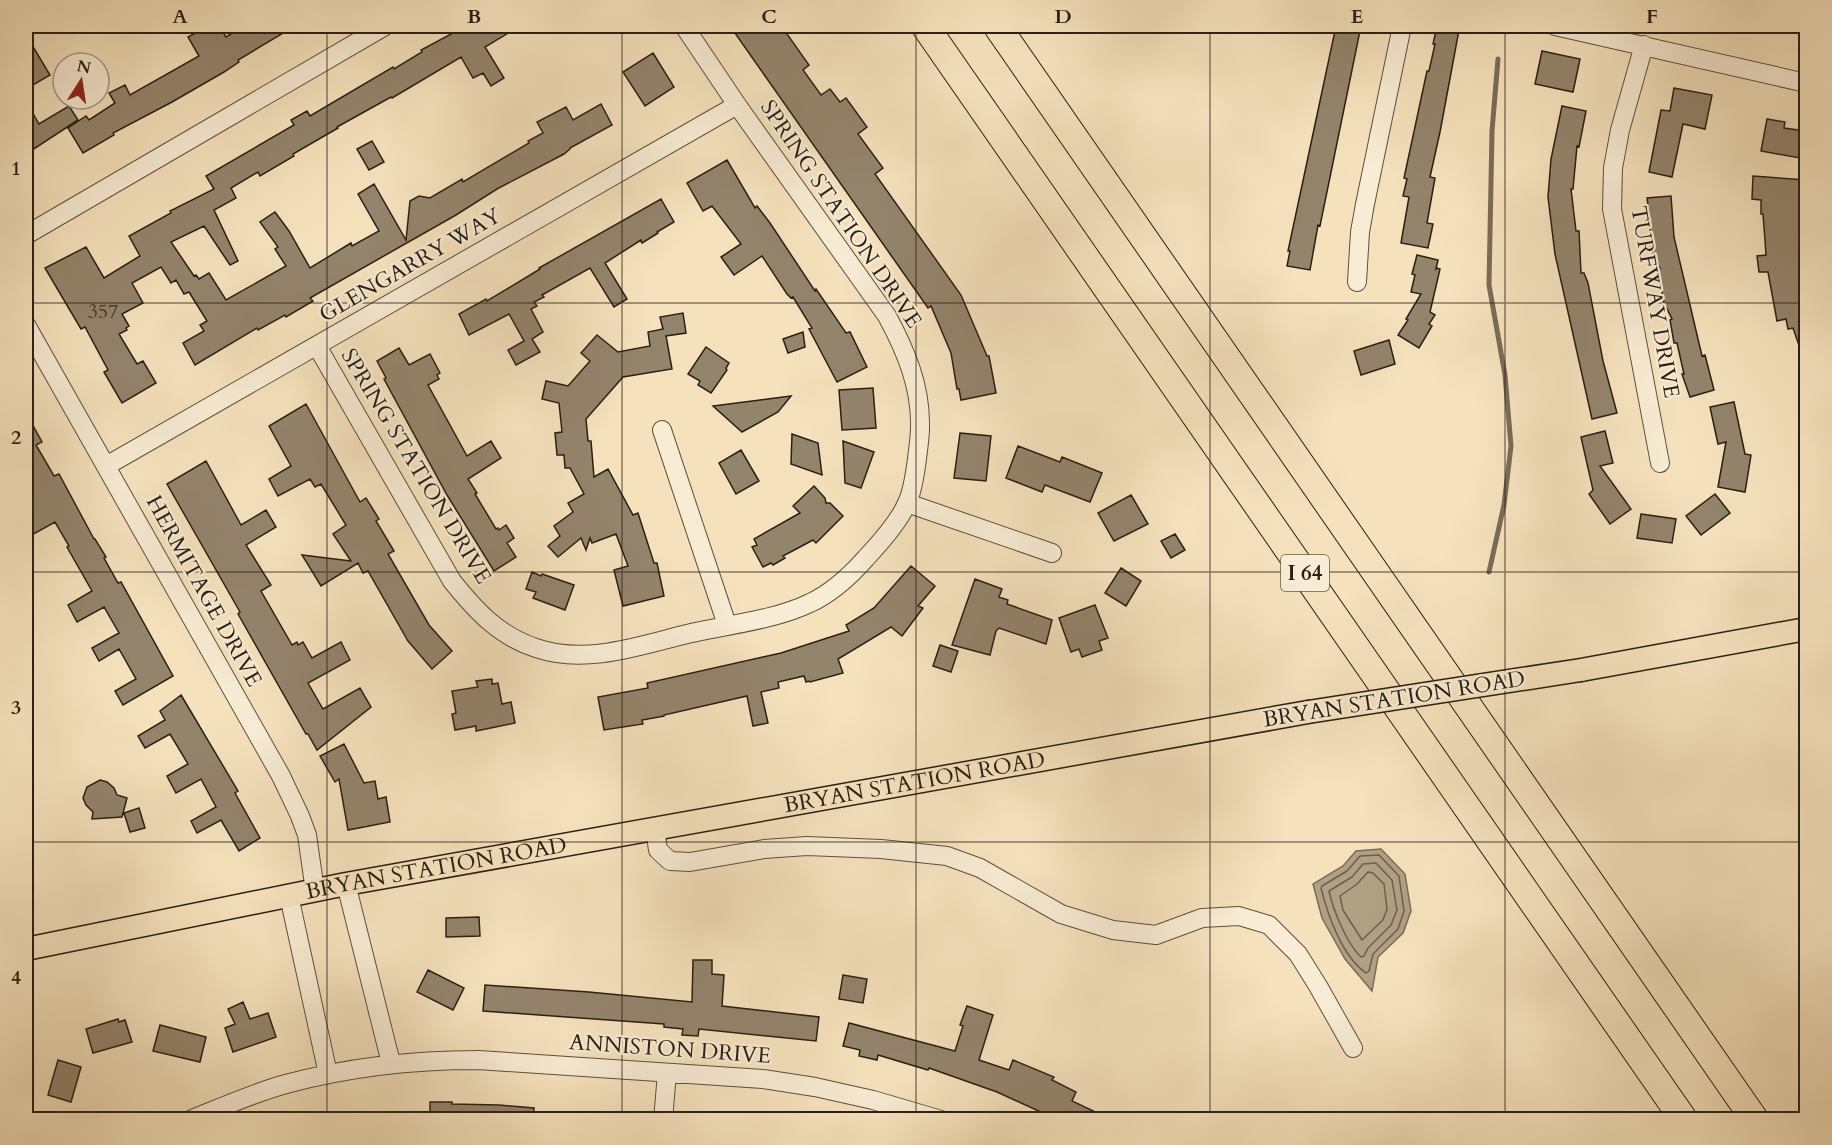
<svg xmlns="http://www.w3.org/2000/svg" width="1832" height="1145" font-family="Cardo,serif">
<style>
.water{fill:#b0a084;stroke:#7a6c57;stroke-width:1.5}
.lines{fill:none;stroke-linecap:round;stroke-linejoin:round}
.shore{stroke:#6c604c;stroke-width:1.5}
.stream{stroke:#7a6c57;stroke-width:5}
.building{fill:#93846c;stroke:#291f14;stroke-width:1.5}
.minor-casing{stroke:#5c503e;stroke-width:20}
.major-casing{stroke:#291f14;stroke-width:25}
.highway-casing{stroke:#291f14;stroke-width:29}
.minor{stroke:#f8ecd4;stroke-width:18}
.major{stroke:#f5e2bd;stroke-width:22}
.highway{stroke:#f5e2bd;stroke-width:27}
.major-bridge-casing{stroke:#291f14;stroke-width:25;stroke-linecap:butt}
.major-bridge{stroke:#f5e2bd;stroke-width:22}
.grid{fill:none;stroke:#291f14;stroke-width:1.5;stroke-opacity:0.55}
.labels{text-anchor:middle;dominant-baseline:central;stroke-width:4.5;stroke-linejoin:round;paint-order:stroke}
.number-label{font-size:20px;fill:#44382a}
.shield{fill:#f8ecd4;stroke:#675c4e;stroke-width:1.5}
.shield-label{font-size:21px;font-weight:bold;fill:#291f14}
.street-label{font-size:22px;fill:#291f14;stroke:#f8ecd4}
.neatline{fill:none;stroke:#291f14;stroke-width:2}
.grid-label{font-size:20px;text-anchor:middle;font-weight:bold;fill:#291f14}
</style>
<rect width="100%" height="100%" fill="#f5e2bd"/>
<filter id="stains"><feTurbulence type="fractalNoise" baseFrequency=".00333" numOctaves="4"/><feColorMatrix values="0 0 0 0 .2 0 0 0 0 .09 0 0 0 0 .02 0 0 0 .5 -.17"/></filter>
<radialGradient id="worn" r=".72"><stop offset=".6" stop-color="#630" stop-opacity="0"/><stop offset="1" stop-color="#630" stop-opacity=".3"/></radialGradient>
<path class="water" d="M1381,849L1405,874L1411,911L1403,933L1378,957L1372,991L1345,959L1322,918L1313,884L1343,866L1356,851Z"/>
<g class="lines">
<path class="shore" d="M1360,856L1379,855L1399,876L1404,911L1398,929L1373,954L1369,971L1366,973C1342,956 1328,916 1321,888L1322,886L1347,871Z
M1376,863L1392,880L1397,910L1391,925L1368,948L1364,956L1361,957C1347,944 1333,910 1329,891L1352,877L1363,864Z
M1368,872L1373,873L1384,884L1387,909L1383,920L1362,940L1343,910L1340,896L1357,884Z"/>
<path class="stream" d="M1489,572L1504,505L1511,446L1505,375L1489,285L1492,131L1498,59"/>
</g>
<path class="building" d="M208,26H219L226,37L244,26H295L238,60L239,62L224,72L172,102L113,133L114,135L83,153L68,128L86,116L89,120L115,103L109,93L125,85L130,95L199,56L188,37Z
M466,26H520L485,47L504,78L491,86L483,73L473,78L461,57L392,98L391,97L337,127L338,128L293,154L294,156L260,176L258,172L231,188L236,198L214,210L238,261L230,265L204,226L171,242L194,276L196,275L199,279L209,273L226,300L286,266L275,249L278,247L260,222L275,212L289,231L310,268L351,243L352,246L379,231L358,194L374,184L406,240L410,201L419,196L430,198L462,179L463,182L529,143L528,141L543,133L537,122L566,107L573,120L601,104L612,125L570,148V149L564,154L497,189L456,215L310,298L313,301L286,317L285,315L258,330L257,328L195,365L183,343L204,331L200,325L207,321L189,292L184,294L176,280L171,283L161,267L132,283L143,303L122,314L129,326L126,328L127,330L119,334L137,364L143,361L156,383L122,403L104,372L108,370L85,327L81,329L45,268L86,247L104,278L140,256L129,236L171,213L170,211L214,189L206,176L294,125L291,120L307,111L310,116L393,67L394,69L422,52L421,50Z
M730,26H800L787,34L809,65L803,70L821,95L830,89L840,102L846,98L867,127L858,134L883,168L875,174L961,295L987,356H989L996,393L961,400L959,389H957L951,353L931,306L928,308Z
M1336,26H1361L1320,226L1318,225L1310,270L1287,266L1290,251H1288Z
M1437,26L1459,30L1440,132L1430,177L1435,178L1427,223L1433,224L1428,248L1401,243L1409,197L1403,196L1407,179L1404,178L1427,71H1429L1435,44H1433Z
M26,35L50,75L33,85L26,73Z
M1542,51L1580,59L1573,92L1535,84Z
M653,53L674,87L645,106L623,72Z
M1674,88L1712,95L1705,129L1683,124L1672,177L1649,172L1661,110L1670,111Z
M26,101L39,124L69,106L78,120L26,154Z
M1562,106L1586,111L1579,147L1577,146L1573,189H1571L1576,231H1579L1581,273H1584L1588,283L1603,361L1617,413L1592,419L1555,254L1548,197L1551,159Z
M1767,119L1785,122L1784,128L1805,131L1800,158L1761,151Z
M372,141L384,162L369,170L357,149Z
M727,160L755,208L757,206L770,223L815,291L816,289L846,333L850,332L867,367L837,382L809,329L812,328L793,297L791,298L787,294L762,256L734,275L721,257L741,244L712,206L703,211L687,183Z
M1753,176L1806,180V196H1800L1799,225L1806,224V244H1803L1806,288V360H1804L1793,328L1788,329L1786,319L1777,321L1768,272H1759L1757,256L1766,255L1765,240L1763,214H1761V200L1752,199Z
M1671,196L1674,237L1702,356L1705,355L1714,390L1690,397L1682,374H1684L1677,343H1674L1670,320L1672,319L1664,303L1657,268H1660L1650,247V221L1647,198Z
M661,199L674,222L657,232L658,233L642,243L641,240L605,263L627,299L614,307L590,268L542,295L544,297L534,302L537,306L531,309L543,332L532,339L540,352L516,365L508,350L524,341L509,314L469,335L459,314L486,299L487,301L540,269L539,268Z
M1417,255L1438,260L1436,269L1437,268L1440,269L1430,312L1435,315L1429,324L1432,326L1419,348L1398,335L1408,320L1406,319L1421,294L1411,292L1415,275L1412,274Z
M683,313L686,333L666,336L672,369L623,377L586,419L588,441H591L594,477L608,469L633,515L638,513L654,563H657L664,596L623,606L614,570L628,566L616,534L592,543L590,538L586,550L581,538L558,557L548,546L560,536L554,526L573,512L568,503L584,494L570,468H565L564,455H557L555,433L562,432L559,403L542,399L546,381L568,386L590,361L581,353L597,335L618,352L650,346L648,332L663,329L660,317Z
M803,332L805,347L788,353L783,339Z
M1389,340L1395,364L1361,375L1354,351Z
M706,347L729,363L726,368L727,370L711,393L698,385L700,381L688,374Z
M399,348L409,365L430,354L440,373L437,375L439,379L428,385L467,456L491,441L501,458L468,479L477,493L475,494L496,529L498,528L499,530L506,525L514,538L507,543L516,557L494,571L447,495L384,379L386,378L377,361Z
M873,388L876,428L842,430L839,390Z
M791,396L778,412L742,432L713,406Z
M1734,402L1745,454L1751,455L1745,492L1718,487L1726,442L1718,444L1710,407Z
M306,404L360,502L366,498L379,519L376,521L394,551L388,554L429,625L452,651L432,669L408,641L368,571L363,573L358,563L321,586L302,555L351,561L333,534L346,525L321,484L315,487L310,479L278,496L269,479L291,466L269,426Z
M26,413L42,442L36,445L54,476L59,474L94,539H95L106,557L104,558L118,583L121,582L173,676L123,705L115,691L136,679L119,649L99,661L92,648L119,633L104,607L77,622L68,605L92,591L67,547L69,546L55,522L30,536L26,528Z
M1605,431L1613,463L1600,466L1631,509L1610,524L1589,494L1593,490L1581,437Z
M960,433L991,436L986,481L954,478Z
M792,434L818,443L822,475L791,464Z
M843,441L874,452L861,488L845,483Z
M1018,446L1060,462L1062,457L1102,473L1090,502L1045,485L1042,492L1006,478Z
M741,450L759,481L736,494L719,463Z
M206,461L241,525L266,510L276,527L246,545L271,585L261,591L292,645L297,642L298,645L303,642L312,658L341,642L350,660L308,683L323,709L360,688L371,707L317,750L308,734H306L238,614L240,612L167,484Z
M814,486L825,498L826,503H830L843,516L816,543L813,540L783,556L785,558L773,565L771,563L763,567L752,547L757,545L754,539L800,513L793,506Z
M1715,494L1730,513L1701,535L1686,516Z
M1131,495L1148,524L1114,541L1098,513Z
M1641,514L1676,519L1672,543L1637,538Z
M1175,534L1185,550L1171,558L1161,541Z
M911,566L935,586L918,606L923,608L902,636L891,627L838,659L843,673L810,682L809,681L806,682L804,676L778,682L779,688L761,692L768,723L753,726L747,696L664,715V716L642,720L643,724L604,730L598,697L648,688L647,683L781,653L849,631L846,625L874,608Z
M1121,568L1141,581L1126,606L1105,593Z
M532,572L541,576L542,574L574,585L565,610L533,598L536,592L526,589Z
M975,579L1002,589L999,597L1008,600L1007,604L1052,620L1046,644L999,628L996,631L990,655L952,645Z
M1095,605L1108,638L1099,641L1102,650L1082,657L1079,649L1071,652L1059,618Z
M940,645L958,651L951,672L933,666Z
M492,679V684L498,683L502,704L511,702L515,723L476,731V726L455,730L452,714L456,713L452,691L478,687L476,681Z
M181,695L238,791L235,793L260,838L239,851L221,820L197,833L191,821L216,807L201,779L176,793L167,776L188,764L170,734L145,748L138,736L165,720L160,711Z
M344,744L364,783L375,781L378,799L386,797L390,822L348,830L339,779L335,782L320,756Z
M100,780L107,782L114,788L117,795L127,798L122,817L92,819L93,812L86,805L83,798L87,787Z
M139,808L145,828L130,832L124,813Z
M479,917L480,936L446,937V918Z
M693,960H712V974L724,975L722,1006L819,1017L816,1041L699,1029L698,1036L682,1035L683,1029L664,1027V1024L483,1011L485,985L589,992L692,1002Z
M428,970L464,988L453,1010L417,992Z
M843,975L867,979L863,1003L839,999Z
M243,1002L250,1019L268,1013L276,1037L233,1052L225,1028L235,1024L228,1009Z
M967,1006L993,1015L979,1060L1009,1070L1013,1060L1054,1077L1052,1080L1076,1092L1072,1101L1110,1119H1056L997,1092L929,1068L928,1070L878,1055L877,1060L859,1056L860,1050L843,1046L849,1023L955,1051L963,1026L960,1025Z
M118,1019L119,1022L125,1020L132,1042L93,1053L86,1029Z
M160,1025L206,1037L200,1062L153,1051Z
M58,1060L81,1067L71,1102L48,1095Z
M430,1102H452V1104L499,1105L534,1108L533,1119H430Z"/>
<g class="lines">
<defs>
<path id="minor" d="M1555,26L1806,83
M1644,45L1620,130L1613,168L1612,209L1660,463
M26,235L385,26
M1357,282L1360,232L1365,204L1402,26
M26,325L281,776L300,816L307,835L315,891
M317,346L452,581C476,611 499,636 536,648C585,665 639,646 687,634C726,625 775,620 810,603C832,593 850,576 866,558C880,543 899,522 907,503C913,491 915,473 917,459C918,449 920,438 920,427C921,387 906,351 887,316L737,105L684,26
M662,430L727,625
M106,466L737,105
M907,503L1052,553
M655,829L658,850L670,861L690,862L764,849L807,846L881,849L947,856L980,868L1061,914L1113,930L1156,935L1202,918L1239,916L1269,925L1298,954L1318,986L1353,1048
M346,884L391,1063
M289,896L328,1074
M190,1120C222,1107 253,1093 286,1084C349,1067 413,1060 478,1060L763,1079L815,1087L873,1100L941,1120
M663,1120L667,1073"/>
<g id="major">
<path d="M1581,670L1806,629"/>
<path id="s1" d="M26,949L346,884L1308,712"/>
</g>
<path id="highway" d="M925,26L1684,1120
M997,26L1755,1120"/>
</defs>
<use href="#minor" class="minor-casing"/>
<use href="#major" class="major-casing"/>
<use href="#highway" class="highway-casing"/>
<use href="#minor" class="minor"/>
<use href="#major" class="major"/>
<use href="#highway" class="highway"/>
<defs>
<path id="major-bridge" d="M1308,712L1581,670"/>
</defs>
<use href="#major-bridge" class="major-bridge-casing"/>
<use href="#major-bridge" class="major-bridge"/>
</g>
<path class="grid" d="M327,26V1120M622,26V1120M916,26V1120M1210,26V1120M1505,26V1120M26,303H1806M26,572H1806M26,842H1806"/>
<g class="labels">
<g class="number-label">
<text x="103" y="311">357</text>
</g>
<rect class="shield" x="1281" y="555" width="48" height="36" rx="4.5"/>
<g class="shield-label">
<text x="1305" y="573">I 64</text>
</g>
<g class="street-label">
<text transform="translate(841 214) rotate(56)">SPRING STATION DRIVE</text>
<text transform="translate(410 265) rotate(-30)">GLENGARRY WAY</text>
<text transform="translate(1655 302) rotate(80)">TURFWAY DRIVE</text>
<text transform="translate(416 466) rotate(59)">SPRING STATION DRIVE</text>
<text transform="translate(204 591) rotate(61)">HERMITAGE DRIVE</text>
<text transform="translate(1394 699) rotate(-9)">BRYAN STATION ROAD</text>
<text stroke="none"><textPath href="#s1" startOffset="904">BRYAN STATION ROAD</textPath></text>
<text stroke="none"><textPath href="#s1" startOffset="418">BRYAN STATION ROAD</textPath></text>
<text transform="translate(670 1049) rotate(4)">ANNISTON DRIVE</text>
</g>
</g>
<rect width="1832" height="1145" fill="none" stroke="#f5e2bd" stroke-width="66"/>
<g transform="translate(81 81) rotate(12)"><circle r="28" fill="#f8ecd4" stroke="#a59a87" stroke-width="1.5"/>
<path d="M0-4.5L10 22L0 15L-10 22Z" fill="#8f2418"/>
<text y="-9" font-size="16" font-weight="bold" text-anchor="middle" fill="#291f14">N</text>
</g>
<rect x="33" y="33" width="1766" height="1079" class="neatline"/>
<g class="grid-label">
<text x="180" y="23">A</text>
<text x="474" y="23">B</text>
<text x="769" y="23">C</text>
<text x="1063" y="23">D</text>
<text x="1357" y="23">E</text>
<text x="1652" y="23">F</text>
<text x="16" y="175">1</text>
<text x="16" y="444">2</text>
<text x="16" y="714">3</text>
<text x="16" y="984">4</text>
</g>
<rect width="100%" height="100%" filter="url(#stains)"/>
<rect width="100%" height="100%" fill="url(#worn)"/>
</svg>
